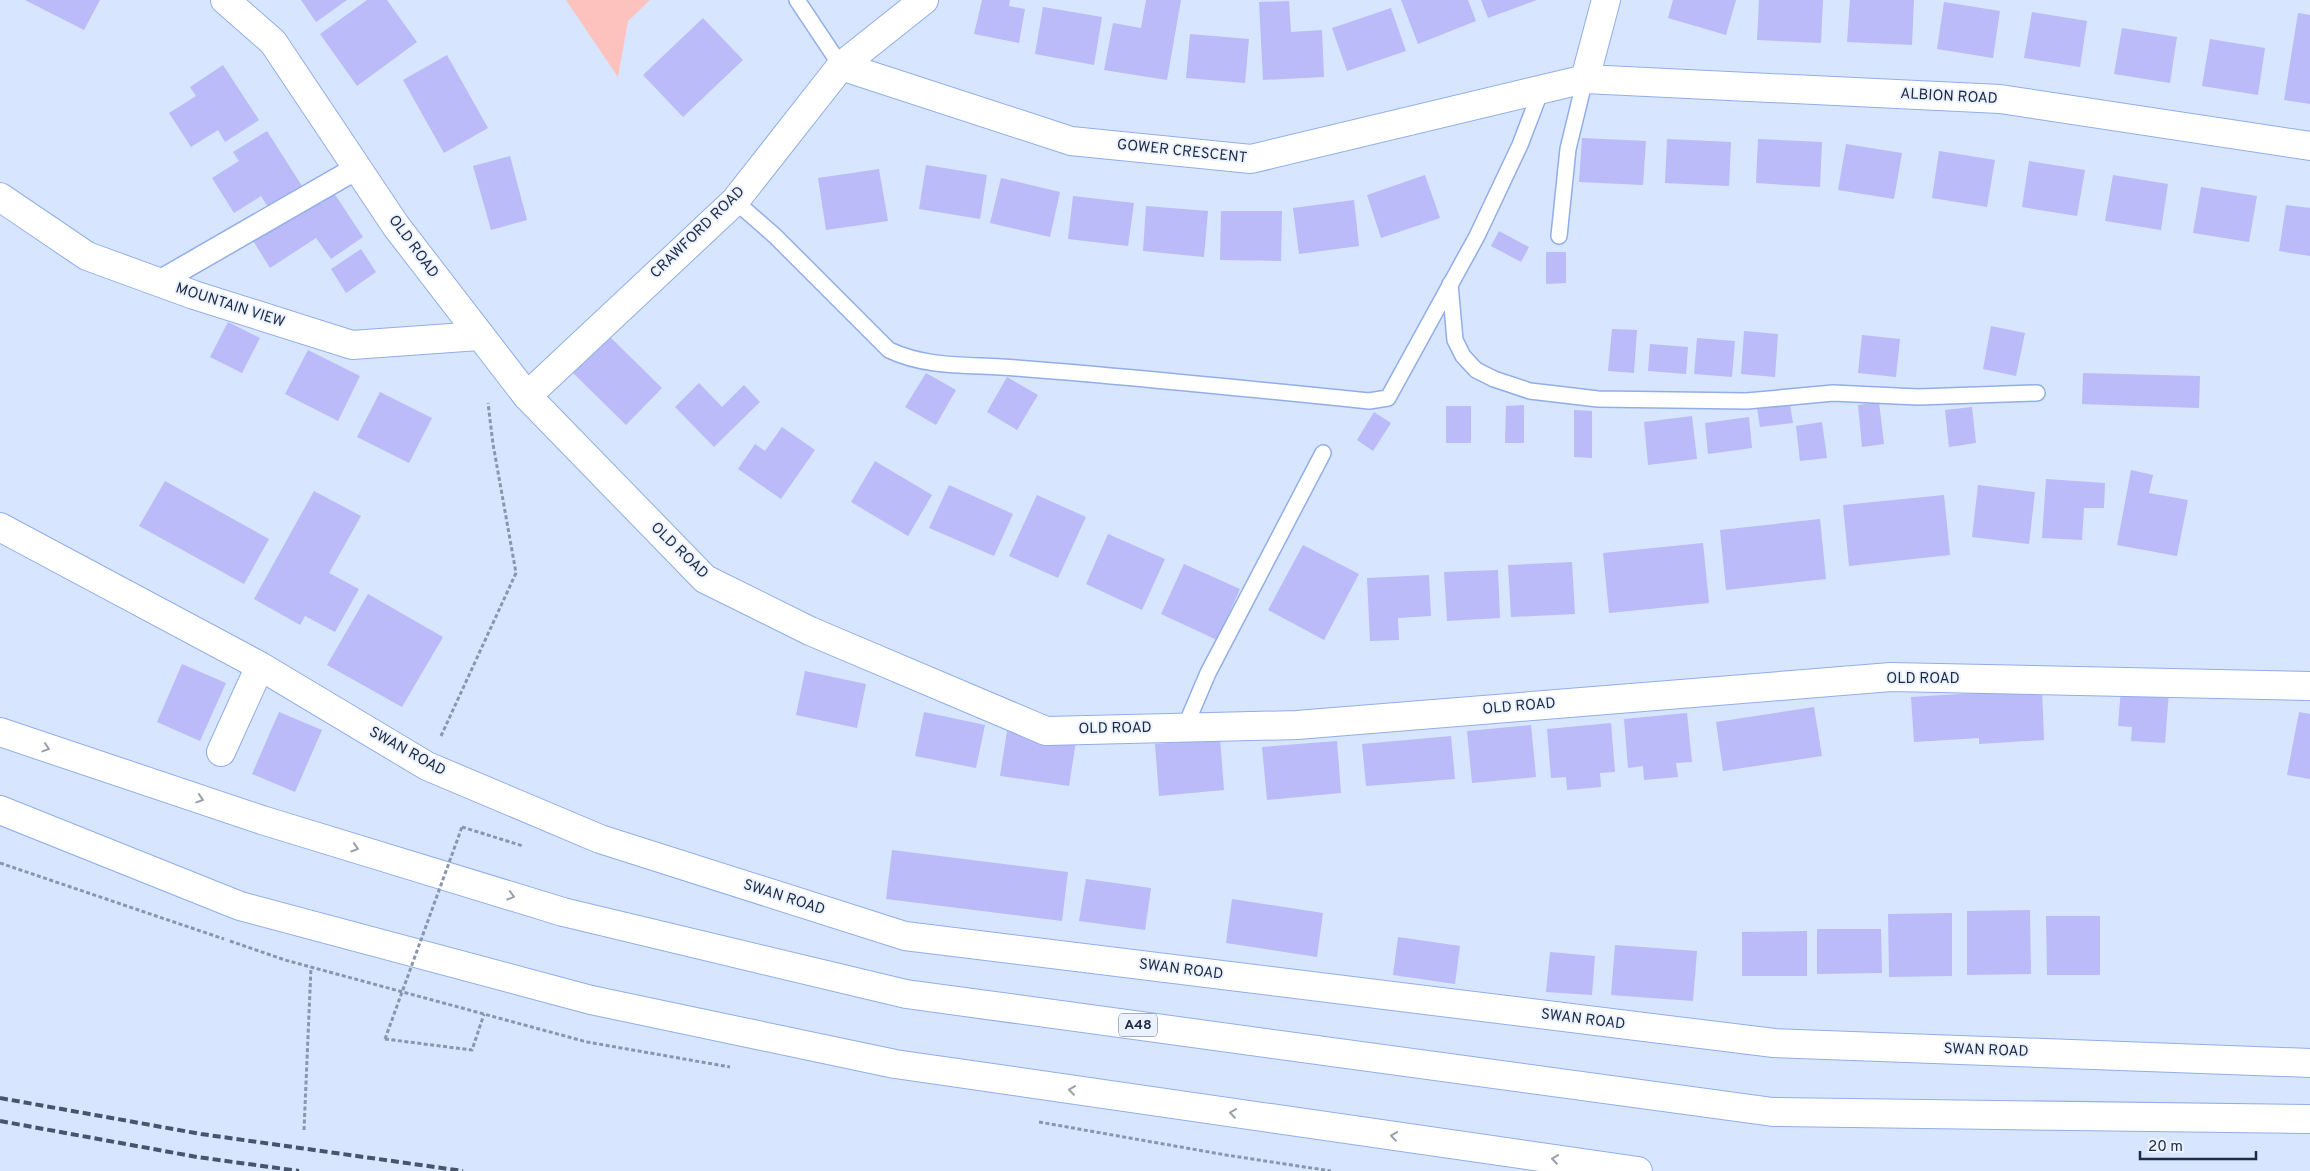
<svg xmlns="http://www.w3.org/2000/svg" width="2310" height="1171" font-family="Overpass,sans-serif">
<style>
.green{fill:#fdc2be}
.building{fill:#babbf8}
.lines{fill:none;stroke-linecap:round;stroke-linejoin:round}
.service-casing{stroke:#90aee9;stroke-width:18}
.pedestrian-casing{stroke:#90aee9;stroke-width:25}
.minor-casing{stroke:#90aee9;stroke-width:30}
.tertiary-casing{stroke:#90aee9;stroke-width:30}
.primary-casing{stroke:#90aee9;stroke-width:30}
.path{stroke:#8a96af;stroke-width:3;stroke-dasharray:4 2.5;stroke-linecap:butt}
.service{stroke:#fff;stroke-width:15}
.pedestrian{stroke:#fff;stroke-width:22}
.minor{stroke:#fff;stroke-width:28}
.tertiary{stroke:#fff;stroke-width:28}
.primary{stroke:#fff;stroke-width:28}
.rail{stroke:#48546c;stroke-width:4;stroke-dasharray:8 4;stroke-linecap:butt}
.path-bridge{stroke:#8a96af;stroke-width:3;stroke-dasharray:4 2.5;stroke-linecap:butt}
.oneway{stroke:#9aa0aa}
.labels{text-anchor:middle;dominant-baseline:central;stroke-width:4;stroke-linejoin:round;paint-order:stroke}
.shield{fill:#ebf2ff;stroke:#5c677b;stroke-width:1}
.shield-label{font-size:14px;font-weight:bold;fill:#1f2b43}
.street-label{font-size:15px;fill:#1f2b43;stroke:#ebf2ff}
</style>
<rect width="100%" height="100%" fill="#d8e5fe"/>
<path class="green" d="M566,0H650L628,21L618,77Z"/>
<path class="building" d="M25,0H100L84,30Z
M301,0H347L316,22Z
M367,0H387L417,42L357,86L320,34Z
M982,0H1010L1009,6L1025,9L1019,43L974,34Z
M1146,0H1181L1167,80L1104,70L1113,23L1141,28Z
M1401,0H1468L1476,21L1418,44Z
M1481,0H1537L1488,18Z
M1673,0H1736L1726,35L1668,18Z
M1759,0H1823L1821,43L1757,40Z
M1850,0H1914L1912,45L1847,42Z
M1289,1L1291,32L1322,30L1324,77L1263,80L1259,2Z
M1944,2L2000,11L1993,58L1937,49Z
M1043,7L1102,17L1094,65L1035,54Z
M1391,8L1406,51L1347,71L1332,28Z
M2032,12L2087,21L2080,67L2024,58Z
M2298,13L2310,15V104L2284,100Z
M703,18L743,60L683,117L643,75Z
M2122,28L2177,37L2170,83L2114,74Z
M1190,34L1249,39L1245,83L1186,78Z
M2210,39L2265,48L2258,95L2202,86Z
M447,55L488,128L444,153L403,80Z
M223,65L259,120L225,142L218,130L191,147L169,113L196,96L190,87Z
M267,131L302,186L268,207L261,196L234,213L212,178L239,161L233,152Z
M1582,138L1646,141L1643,185L1579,182Z
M1667,139L1731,142L1729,186L1665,183Z
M1758,139L1822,142L1820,187L1756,183Z
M1846,144L1902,153L1894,199L1838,190Z
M1939,151L1995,160L1987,207L1932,198Z
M510,156L527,220L491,230L473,166Z
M2029,161L2085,170L2077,216L2022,207Z
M926,165L987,175L980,219L919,209Z
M879,169L888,221L826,230L818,178Z
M1425,175L1440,218L1381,238L1367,195Z
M2113,175L2168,184L2161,230L2105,221Z
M1001,178L1060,192L1050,237L990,223Z
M330,187L363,237L331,259L316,238L270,268L252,239Z
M2201,187L2257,196L2249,242L2193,233Z
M1073,196L1134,203L1128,246L1068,239Z
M1354,200L1359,246L1299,254L1293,208Z
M2286,205L2310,208V256L2279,251Z
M1146,206L1208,211L1204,257L1143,251Z
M1221,211H1282L1281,261L1220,260Z
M1499,231L1529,247L1521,262L1491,246Z
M361,249L376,272L346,293L331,269Z
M1546,252H1566V283L1546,284Z
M228,322L260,338L242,373L210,357Z
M1991,326L2025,333L2016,376L1983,369Z
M1612,329L1637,330L1634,373L1608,371Z
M1744,331L1778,334L1775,377L1741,374Z
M607,334L662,388L626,425L571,371Z
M1862,335L1900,339L1896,377L1858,373Z
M1697,338L1735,341L1732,377L1694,374Z
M1650,344L1688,347L1686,374L1648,371Z
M308,350L360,376L338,421L285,394Z
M926,373L956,390L936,425L905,407Z
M2083,373L2200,376L2199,408L2082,404Z
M1007,377L1038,395L1017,430L987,412Z
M699,383L722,407L744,385L760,402L714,447L675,407Z
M380,392L432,418L409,463L357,437Z
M1879,402L1884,444L1862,447L1858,405Z
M1790,404L1793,423L1760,427L1757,408Z
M1524,405V443H1505L1506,406Z
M1446,406H1471V443H1446Z
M1972,407L1976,443L1949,447L1945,410Z
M1574,410L1592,411V458L1574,457Z
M1374,412L1391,423L1373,451L1357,440Z
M1692,416L1697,459L1648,465L1644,422Z
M1749,417L1752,448L1708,454L1705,423Z
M1822,422L1827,458L1800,461L1796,426Z
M782,427L815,450L781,499L738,469L755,444L765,451Z
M875,461L932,495L908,536L851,502Z
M2131,470L2153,475L2149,493L2188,500L2177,556L2117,545Z
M2046,479L2105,483L2104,508H2084L2082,540L2042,538Z
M165,481L269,539L244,584L139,526Z
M949,485L1013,514L994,556L929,528Z
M1978,485L2035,492L2029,544L1972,537Z
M314,491L361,516L329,573L359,589L335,632L305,616L300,625L254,599Z
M1037,495L1086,517L1058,578L1009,556Z
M1944,495L1950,555L1849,566L1843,505Z
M1820,519L1826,579L1726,590L1720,530Z
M1108,534L1165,559L1142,610L1086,584Z
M1703,543L1709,603L1609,613L1603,553Z
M1303,545L1359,574L1324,640L1268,610Z
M1572,562L1575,614L1511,617L1508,565Z
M1184,564L1240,589L1217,640L1161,614Z
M1498,570L1500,618L1447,621L1444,572Z
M1429,575L1431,616L1398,618L1399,640L1370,641L1367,578Z
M368,594L443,637L402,707L327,665Z
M182,664L226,683L200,741L157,722Z
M805,671L866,684L857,728L796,715Z
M2121,688L2169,691L2165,743L2131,741L2132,727L2118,726Z
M2042,689L2044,740L1979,744V738L1914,742L1911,697Z
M1814,707L1822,756L1723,771L1716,722Z
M279,712L322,730L295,792L252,774Z
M924,712L985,725L976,768L915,756Z
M2299,712L2310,714V779L2287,775Z
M1687,713L1692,762L1676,763L1678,777L1644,780L1643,766L1628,768L1624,719Z
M1611,723L1615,772L1600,773L1601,787L1567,790L1566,777L1551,778L1547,729Z
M1531,725L1536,777L1472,783L1467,731Z
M1007,731L1076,741L1069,786L1000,776Z
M1451,736L1455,779L1366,786L1362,744Z
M1220,739L1224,790L1159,796L1155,744Z
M1337,741L1341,793L1267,800L1262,747Z
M892,850L1068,872L1062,921L886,899Z
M1086,879L1151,888L1145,930L1079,921Z
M1232,899L1323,913L1317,957L1226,943Z
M2030,910L2031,974L1967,975V911Z
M1952,913V976L1889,977L1888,914Z
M2046,916H2100V975H2047Z
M1817,929H1881L1882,973L1817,974Z
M1807,931V976H1742V932Z
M1398,937L1460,946L1455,984L1393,975Z
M1615,945L1697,951L1693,1001L1611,995Z
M1550,952L1595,956L1592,995L1546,992Z"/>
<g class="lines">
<defs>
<path id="service" d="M797,0L841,66
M735,201L775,236L889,350C929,369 973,364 1016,368C1133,377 1251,389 1369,401L1388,398L1477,236L1520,145L1541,90
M1559,236L1568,149L1585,79
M1450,284L1455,340L1463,356L1476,370L1494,379L1530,391L1598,399L1747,401L1833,393L1918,397L2037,393
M1185,727L1208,673L1323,453"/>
<path id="pedestrian" d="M159,282L357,168"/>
<path id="minor" d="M841,66L1071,141L1251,159L1585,79L2000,99L2310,146
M1585,79L1606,0
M0,197L87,256L194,295L352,345L479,336
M527,396L735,201L841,66L924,0
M0,527L260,666L427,766L600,839L905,936L1774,1043L2310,1063
M221,752L260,666"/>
<path id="tertiary" d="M225,0L273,42L396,226L527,396L705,579L810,631L1046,731L1297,725L1891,677L2310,686"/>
<path id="primary" d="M0,732L262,820L563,912L906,994L1773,1112L2310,1119
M0,810L240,906L591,1000L895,1064L1638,1171"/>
</defs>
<use href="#service" class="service-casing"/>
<use href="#pedestrian" class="pedestrian-casing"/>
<use href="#minor" class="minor-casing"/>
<use href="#tertiary" class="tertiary-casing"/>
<use href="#primary" class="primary-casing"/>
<path class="path" d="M441,736L516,573L493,444L488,403
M462,827L523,846
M0,863L224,939
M230,941L285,960L587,1042L730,1067
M385,1039L472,1050L484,1014
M1039,1122L1226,1155L1331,1171
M304,1130L311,967"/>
<use href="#service" class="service"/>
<use href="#pedestrian" class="pedestrian"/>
<use href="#minor" class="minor"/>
<use href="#tertiary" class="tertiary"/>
<use href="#primary" class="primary"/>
<path class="rail" d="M0,1098L201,1134L463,1171
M0,1121L197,1157L299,1171"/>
<path class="path-bridge" d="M385,1039L462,827"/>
</g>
<defs><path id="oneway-chevron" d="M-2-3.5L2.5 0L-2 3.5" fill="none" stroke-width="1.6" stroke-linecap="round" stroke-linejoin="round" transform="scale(1.25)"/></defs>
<g class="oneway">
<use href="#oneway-chevron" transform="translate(46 748) rotate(18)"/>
<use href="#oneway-chevron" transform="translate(200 799) rotate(18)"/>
<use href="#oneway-chevron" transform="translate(355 848) rotate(17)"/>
<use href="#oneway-chevron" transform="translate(511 896) rotate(17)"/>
<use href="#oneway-chevron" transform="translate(1072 1090) rotate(-172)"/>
<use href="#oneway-chevron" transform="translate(1233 1113) rotate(-172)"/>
<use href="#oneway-chevron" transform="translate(1394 1136) rotate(-172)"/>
<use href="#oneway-chevron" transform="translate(1555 1159) rotate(-172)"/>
</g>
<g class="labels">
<rect class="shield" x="1119" y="1013.5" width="38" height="23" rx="4"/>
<g class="shield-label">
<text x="1138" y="1025">A48</text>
</g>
<g class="street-label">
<text transform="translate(1949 97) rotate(3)">ALBION ROAD</text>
<text transform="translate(1182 152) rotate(6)">GOWER CRESCENT</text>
<text transform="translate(698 233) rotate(-44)">CRAWFORD ROAD</text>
<text transform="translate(413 247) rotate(54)">OLD ROAD</text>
<text transform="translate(230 306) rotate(18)">MOUNTAIN VIEW</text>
<text transform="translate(679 551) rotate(44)">OLD ROAD</text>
<text x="1923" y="679">OLD ROAD</text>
<text transform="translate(1519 707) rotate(-5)">OLD ROAD</text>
<text transform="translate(1115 729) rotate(-1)">OLD ROAD</text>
<text transform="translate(407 752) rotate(29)">SWAN ROAD</text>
<text transform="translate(784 898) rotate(18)">SWAN ROAD</text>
<text transform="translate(1181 970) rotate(7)">SWAN ROAD</text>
<text transform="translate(1583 1020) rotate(7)">SWAN ROAD</text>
<text transform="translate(1986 1051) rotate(2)">SWAN ROAD</text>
</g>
</g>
<path d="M2140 1151v8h116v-8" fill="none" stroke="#1f2b43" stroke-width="2.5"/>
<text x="2148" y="1151" font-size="15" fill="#1f2b43" stroke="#ebf2ff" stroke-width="4" paint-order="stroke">20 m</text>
</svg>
